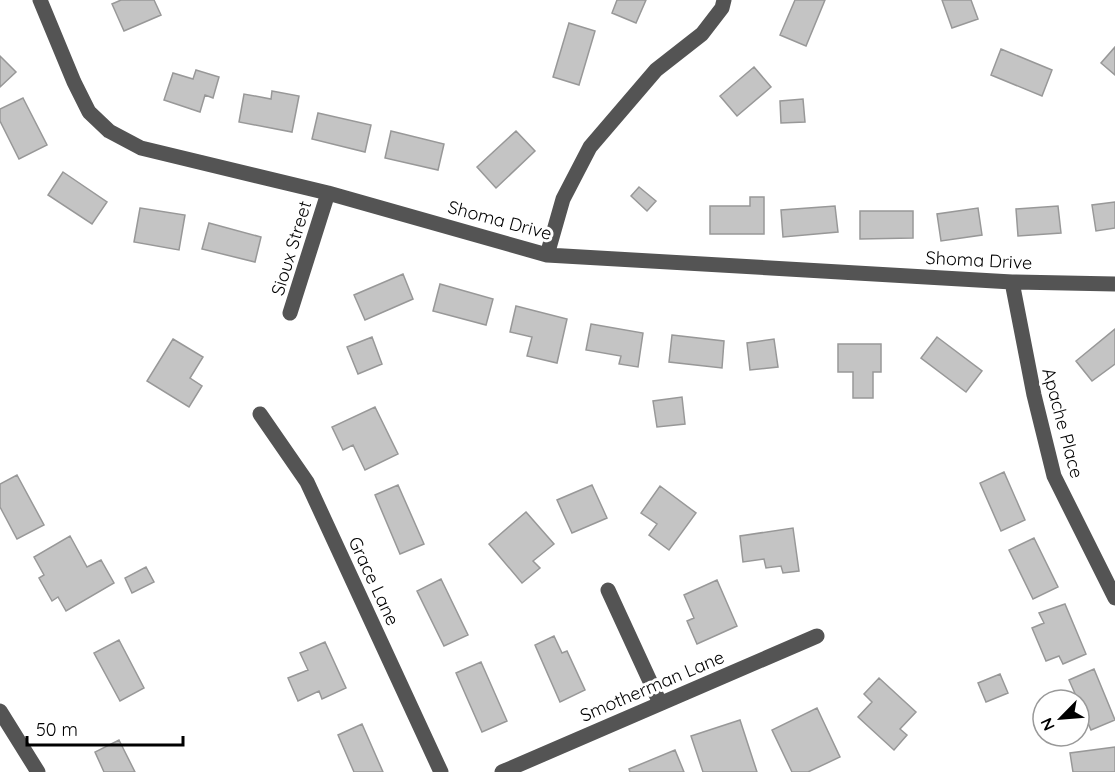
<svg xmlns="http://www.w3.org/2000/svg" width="1115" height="772" font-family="Quicksand,sans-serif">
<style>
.building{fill:#c4c4c4;stroke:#989898;stroke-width:1.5}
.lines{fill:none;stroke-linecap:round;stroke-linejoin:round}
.minor{stroke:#545454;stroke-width:15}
.labels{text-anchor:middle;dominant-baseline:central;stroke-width:6;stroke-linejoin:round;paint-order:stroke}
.street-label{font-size:18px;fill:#000;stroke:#fff}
</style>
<rect width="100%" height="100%" fill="#fff"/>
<path class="building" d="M121,0H154L161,15L124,31L112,4Z
M617,0H646L636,23L612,13Z
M795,0H825L806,46L780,35Z
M942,0H971L978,19L952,28Z
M569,23L595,31L579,85L553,77Z
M1115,47V75L1101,63Z
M1001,49L1052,70L1042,96L991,75Z
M0,56L16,72L0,87Z
M754,67L771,87L737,116L720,96Z
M196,70L219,77L213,98L205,95L200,112L164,100L173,73L193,79Z
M272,91L299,96L292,132L239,122L244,94L271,99Z
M23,98L47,145L19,159L0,121V109Z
M803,99L805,122L781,123L780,101Z
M318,113L371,125L365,152L312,139Z
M391,131L444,144L438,170L385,158Z
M516,131L535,151L496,188L477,167Z
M63,172L107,202L92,224L48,195Z
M639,187L656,201L647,211L631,196Z
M750,197H764V234H710V206H750Z
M1115,202V228L1096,231L1092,205Z
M835,206L838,232L783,237L781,210Z
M1058,206L1061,233L1018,236L1016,209Z
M140,208L185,215L179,250L134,242Z
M978,208L982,235L941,241L937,214Z
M860,211H913V238L860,239Z
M209,223L261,237L255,262L202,249Z
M403,274L413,299L365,320L354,295Z
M440,284L493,299L486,325L433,311Z
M516,306L567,319L557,363L527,356L532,337L510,332Z
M591,324L643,333L638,367L619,364L621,356L586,350Z
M1115,329V364L1092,381L1076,361Z
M672,335L724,341L722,368L669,362Z
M372,337L382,364L358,374L347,347Z
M937,337L982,371L966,392L921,358Z
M173,339L203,357L190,378L202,386L189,407L147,381Z
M774,339L778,367L750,370L747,343Z
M838,344H881V372H873V398H853V372H838Z
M682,397L685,424L657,427L653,401Z
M375,407L398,454L365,470L353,445L343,450L332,427Z
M1004,472L1025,520L1001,531L980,483Z
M17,475L44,525L17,539L0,507V484Z
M398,485L424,544L400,554L375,495Z
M592,485L607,518L572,533L557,500Z
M660,486L696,513L669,550L649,535L657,524L641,513Z
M526,512L554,544L533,561L540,568L522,583L489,544Z
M793,528L799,571L783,573L781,566L766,568L764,559L743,562L740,536Z
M70,536L87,567L101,560L114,583L66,611L58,597L52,601L39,578L44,575L34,557Z
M1034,538L1058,587L1033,599L1009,550Z
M146,567L154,582L132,593L125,578Z
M441,579L468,635L444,646L417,591Z
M717,580L737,626L697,644L687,621L694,618L684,595Z
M1065,604L1086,654L1063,664L1059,656L1046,661L1032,628L1044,623L1039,613Z
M554,636L562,653L567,651L585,690L560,702L535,645Z
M119,640L144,688L120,701L94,653Z
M325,642L346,688L322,699L319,691L298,701L288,678L308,670L300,653Z
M481,662L507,721L482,732L456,673Z
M1094,669L1115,720L1091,730L1069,680Z
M1000,674L1008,693L986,702L978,683Z
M879,678L916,712L900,729L907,735L894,750L858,717L872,702L864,694Z
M817,708L840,757L808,772H792L772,730Z
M740,720L757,772H703L691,736Z
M362,724L383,772H354L338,735Z
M119,740L135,772H104L95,752Z
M1115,747V772H1073L1070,753Z
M675,750L684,772H630L629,769Z"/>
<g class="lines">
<path class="minor" d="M40,0L74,82L89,112L109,131L141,148L328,193L547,255L1012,282L1115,284
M547,255L563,199L590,147L656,70L702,34L722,8L724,0
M1012,282L1034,395L1054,476L1115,598
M290,313L328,193
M260,414L307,482L441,772
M608,590L660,703
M0,711L38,772
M502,772L817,636"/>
</g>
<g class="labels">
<g class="street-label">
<text transform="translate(500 220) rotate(15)">Shoma Drive</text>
<text transform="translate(291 248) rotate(-73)">Sioux Street</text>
<text transform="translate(979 260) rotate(3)">Shoma Drive</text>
<text transform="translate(1063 423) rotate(75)">Apache Place</text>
<text transform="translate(374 581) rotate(65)">Grace Lane</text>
<text transform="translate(652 686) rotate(-23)">Smotherman Lane</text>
</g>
</g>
<g transform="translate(1061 718) rotate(245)"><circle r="28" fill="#ffffff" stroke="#999999" stroke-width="1.5"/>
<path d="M0-4.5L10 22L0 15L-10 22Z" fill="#000000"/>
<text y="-9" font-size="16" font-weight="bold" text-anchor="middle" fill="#000000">N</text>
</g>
<path d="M27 736v9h156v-9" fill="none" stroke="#000000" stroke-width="3"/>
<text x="36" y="736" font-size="18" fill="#000000" stroke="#ffffff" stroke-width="4.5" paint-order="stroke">50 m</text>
</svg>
